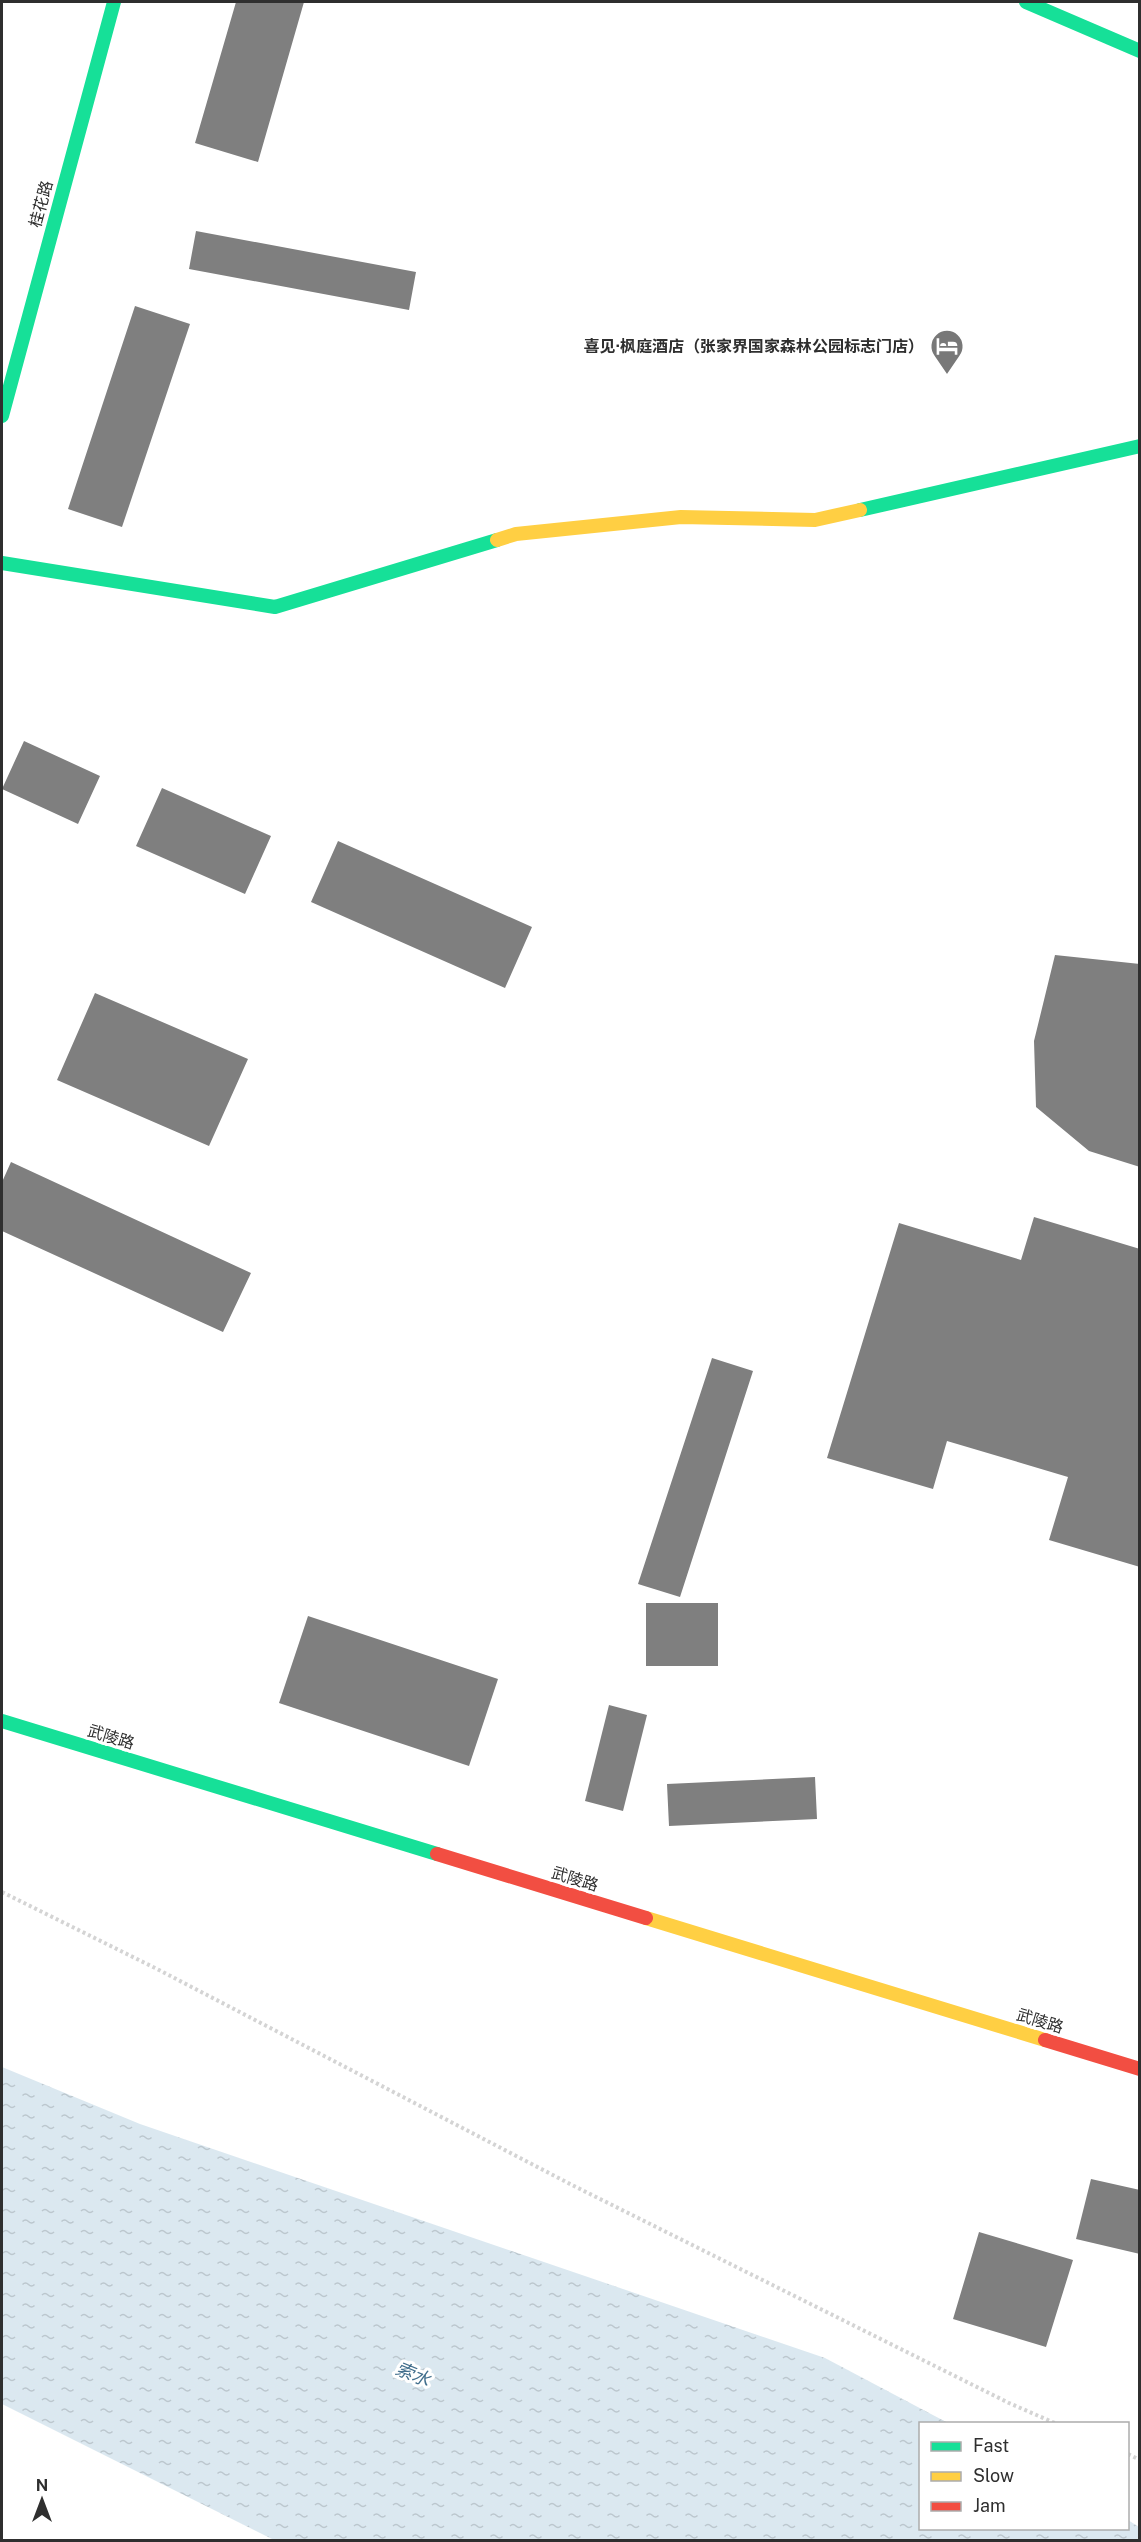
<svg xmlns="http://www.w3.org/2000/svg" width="1141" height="2542" font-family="'Public Sans','Noto Sans SC',sans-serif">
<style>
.water{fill:url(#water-ripples)}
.building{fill:#7f7f7f}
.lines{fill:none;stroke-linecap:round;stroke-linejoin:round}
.path{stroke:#d4d4d4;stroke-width:4;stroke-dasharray:3 3;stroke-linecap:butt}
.fast{stroke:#16e098;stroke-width:14}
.slow{stroke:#ffcf43;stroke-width:14}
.jam{stroke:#f24e42;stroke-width:14}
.labels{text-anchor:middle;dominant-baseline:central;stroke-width:6;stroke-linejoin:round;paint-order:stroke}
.street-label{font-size:16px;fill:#2f2f2f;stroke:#fff}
.poi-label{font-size:16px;font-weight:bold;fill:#2f2f2f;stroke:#fff;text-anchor:end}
.water-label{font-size:18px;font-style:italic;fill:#426f8d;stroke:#fff}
</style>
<defs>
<pattern id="water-ripples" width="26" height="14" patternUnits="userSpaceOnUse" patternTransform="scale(1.5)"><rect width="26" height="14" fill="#dbe8f0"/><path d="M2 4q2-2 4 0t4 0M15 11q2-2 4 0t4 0" fill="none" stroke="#bcc7ce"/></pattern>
</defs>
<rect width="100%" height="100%" fill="#fff"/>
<path class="water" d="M2,2067L140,2124L825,2358L948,2423L920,2424V2528H1128V2520L1139,2527V2540H274L2,2404Z"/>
<path class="building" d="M236,2H304L258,162L195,143Z
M196,231L416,272L409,310L189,269Z
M135,306L190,324L122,527L68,509Z
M24,741L100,776L78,824L2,789Z
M162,788L271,836L245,894L136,846Z
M338,841L532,927L505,988L311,902Z
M1055,955L1140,964V1167L1089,1151L1036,1107L1034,1041Z
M95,993L248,1059L209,1146L57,1080Z
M11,1162L251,1273L223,1332L2,1231V1182Z
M1034,1217L1140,1249V1567L1049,1540L1068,1477L947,1441L933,1489L827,1458L899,1223L1021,1260Z
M712,1358L753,1371L680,1597L638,1584Z
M646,1603H718V1666H646Z
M308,1616L498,1679L469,1766L279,1703Z
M609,1705L647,1715L623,1811L585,1801Z
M815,1777L817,1819L669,1826L667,1784Z
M1091,2179L1140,2190V2254L1076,2239Z
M979,2232L1073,2260L1046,2347L953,2319Z"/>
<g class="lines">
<path class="path" d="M2,1892L159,1970L572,2185L1009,2403L1057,2424
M1128,2454L1140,2460"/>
<path class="fast" d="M1026,2L1140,51
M2,416L114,2
M860,510L1140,446
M2,563L275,607L497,540
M2,1721L437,1854"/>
<path class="slow" d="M497,540L516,534L681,517L815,520L860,510
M646,1918L1045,2040"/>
<path class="jam" d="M437,1854L646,1918
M1045,2040L1140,2069"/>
</g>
<defs>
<symbol id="hotel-pin" viewBox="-11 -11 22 30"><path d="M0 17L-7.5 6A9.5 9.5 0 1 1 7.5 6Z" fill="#787878" stroke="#fff"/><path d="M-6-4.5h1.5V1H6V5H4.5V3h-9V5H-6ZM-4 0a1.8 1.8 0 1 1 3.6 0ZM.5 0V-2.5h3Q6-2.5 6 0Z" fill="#fff"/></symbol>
</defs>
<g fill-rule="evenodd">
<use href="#hotel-pin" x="928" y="327" width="38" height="52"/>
</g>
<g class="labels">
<g class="street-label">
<text transform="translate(41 204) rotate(-75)">桂花路</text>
<text transform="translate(111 1737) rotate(17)">武陵路</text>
<text transform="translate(575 1879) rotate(17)">武陵路</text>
<text transform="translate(1040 2021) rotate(17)">武陵路</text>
</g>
<g class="poi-label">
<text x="924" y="346">喜见·枫庭酒店（张家界国家森林公园标志门店）</text>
</g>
<g class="water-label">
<text transform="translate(413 2374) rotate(22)">索水</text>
</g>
</g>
<rect width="1141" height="2542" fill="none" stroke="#2f2f2f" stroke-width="6"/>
<rect x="919" y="2422" width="210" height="108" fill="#ffffff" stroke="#acacac" stroke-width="1.5"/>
<rect x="931" y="2442" width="30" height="9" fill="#16e098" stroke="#acacac" stroke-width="1.5"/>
<text x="973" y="2452" font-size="18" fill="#2f2f2f">Fast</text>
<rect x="931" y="2472" width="30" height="9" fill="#ffcf43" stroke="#acacac" stroke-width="1.5"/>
<text x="973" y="2482" font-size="18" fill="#2f2f2f">Slow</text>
<rect x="931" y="2502" width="30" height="9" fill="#f24e42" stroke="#acacac" stroke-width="1.5"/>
<text x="973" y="2512" font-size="18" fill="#2f2f2f">Jam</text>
<g transform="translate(42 2500)" stroke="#ffffff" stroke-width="4.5" paint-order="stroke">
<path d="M0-4.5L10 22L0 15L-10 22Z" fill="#2f2f2f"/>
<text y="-9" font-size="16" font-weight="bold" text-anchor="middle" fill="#2f2f2f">N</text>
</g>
</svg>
